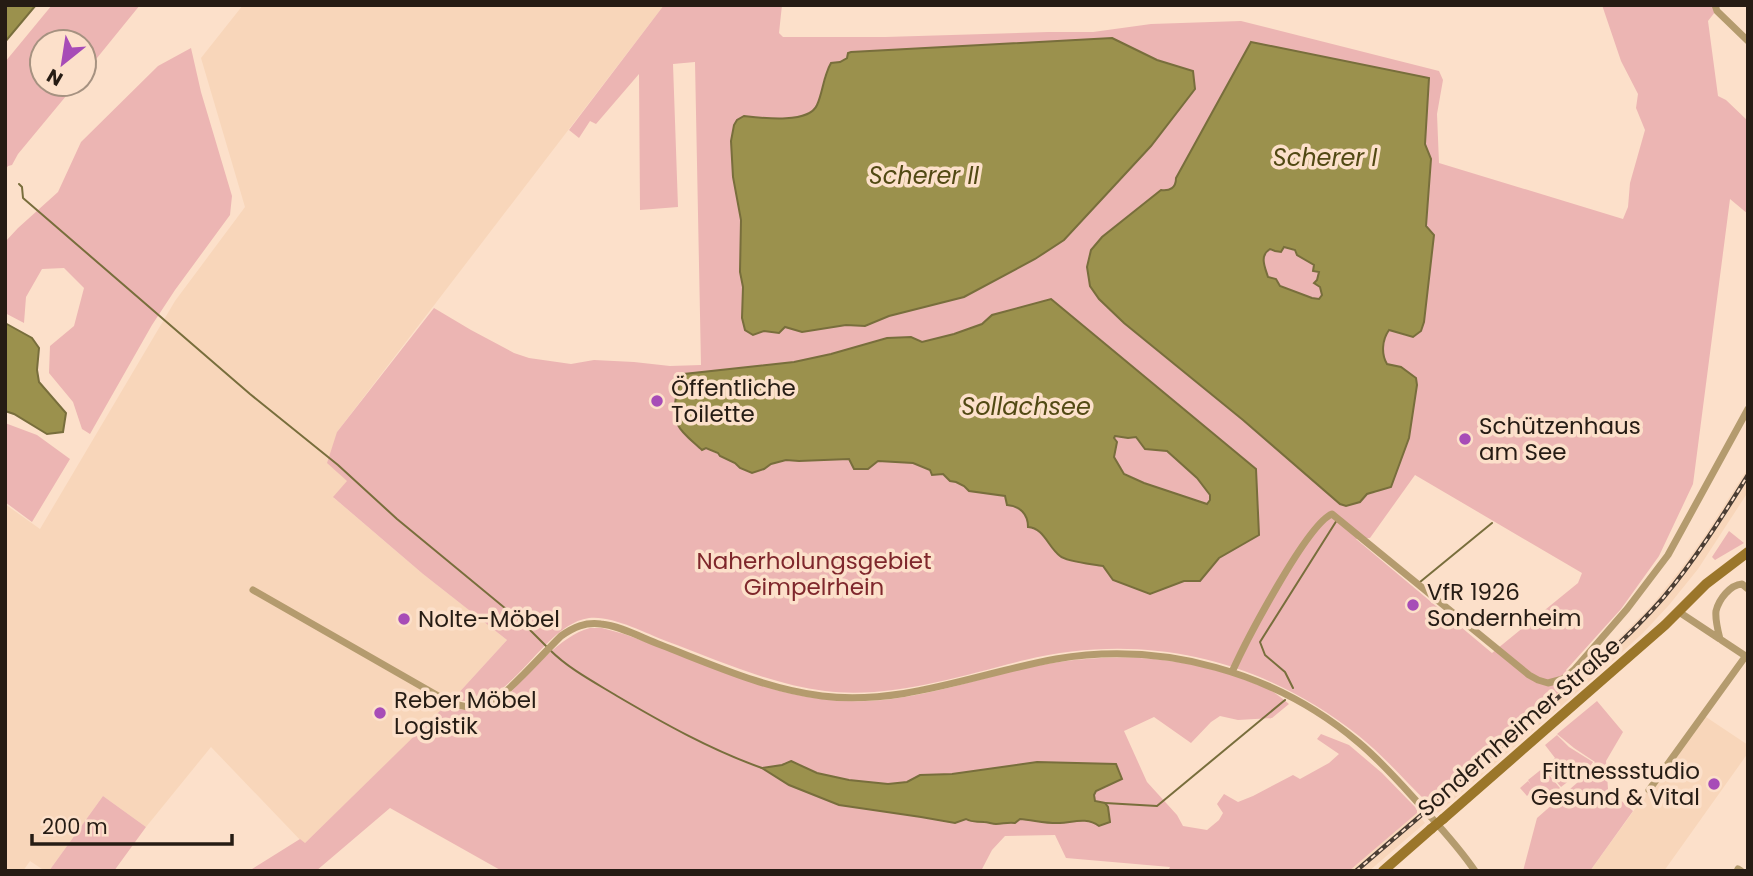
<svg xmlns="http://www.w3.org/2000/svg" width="1753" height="876" font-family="Poppins,sans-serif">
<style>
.built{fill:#f8d6ba}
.green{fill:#ecb5b3;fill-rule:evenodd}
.water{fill:#9b914d;stroke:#786e3c;stroke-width:2;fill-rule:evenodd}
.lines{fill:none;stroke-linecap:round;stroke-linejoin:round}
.stream{stroke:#786e3c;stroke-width:2}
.street{stroke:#b49b6e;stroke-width:7}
.secondary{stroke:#9b762a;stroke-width:10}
.rail-casing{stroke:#4b3e34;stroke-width:4.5}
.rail{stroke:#fce0ca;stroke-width:2;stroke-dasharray:5;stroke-linecap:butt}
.secondary-bridge{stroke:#9b762a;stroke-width:10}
.poi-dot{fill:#a74cb7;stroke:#fce0ca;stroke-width:2.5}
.labels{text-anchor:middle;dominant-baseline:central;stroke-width:7;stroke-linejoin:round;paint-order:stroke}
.poi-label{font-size:23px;fill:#261c14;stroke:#fce0ca;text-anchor:start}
.park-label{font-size:23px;fill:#7f272c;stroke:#fce0ca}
.street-label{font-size:23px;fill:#261c14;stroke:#fce0ca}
.water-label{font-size:24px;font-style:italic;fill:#514913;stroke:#fce0ca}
</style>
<rect width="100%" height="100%" fill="#fce0ca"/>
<path class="built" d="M243,5H664L337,432L348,481L334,498L423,574L507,640L454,698L304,844L211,747L146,827L103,796L49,871H45L30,861L23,871H5V504L40,529L175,301L245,207L201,58Z
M1748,468V492L1698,569L1669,605L1643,633L1607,666L1438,813L1429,802L1611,647L1653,604L1687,561L1708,531Z
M1703,715L1748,745V753L1664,871H1590Z
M1417,813L1425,823L1369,871H1349Z"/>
<path class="green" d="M52,5H140L84,74V42H42V84H76L18,154L12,165L8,166L5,170V62Z
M664,5H782L779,33L783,37H885L1048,32H1093L1151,24L1241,21L1439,71L1443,80L1437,114L1439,163L1623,219L1628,207L1630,183L1645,130L1636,108L1638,94L1621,61L1602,5H1713L1715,12L1708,21L1718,96L1726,100L1748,121V214L1730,199L1693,484L1659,556L1621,609L1566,670L1574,679L1428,803C1405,781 1384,756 1359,736C1262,659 1146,631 1025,660C960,676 892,699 825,691C769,684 718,660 666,641C646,633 611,615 589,618C539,625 507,721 454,698L507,640L423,574L333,497L347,481L327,463L337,432L434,308L471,330L514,353L529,358L571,364L594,360L634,362L670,366L701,365L695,62L673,64L678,207L640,210L639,74L596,124L590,121L579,138L569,130ZM1112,38L1157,60L1193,71L1195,89L1151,145L1064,240L1035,259L964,297L889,316L865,326L846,325L802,332L785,327L779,333L764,331L753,335L745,330L742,318L743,287L740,272L741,220L733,177L731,141L744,116C759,118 806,122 815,109C821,100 823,82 826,71L848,56ZM1251,42L1429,78L1425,144L1431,160L1426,226L1407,336L1389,330C1382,339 1381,354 1387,364L1401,367L1378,492L1367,494L1360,502L1346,506L1340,504L1243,420L1124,323L1099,299L1102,237L1161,190C1170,191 1175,188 1176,178ZM1051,299L1256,469L1259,535L1219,558L1200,581H1184L1150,594L1113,580L1103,566L1061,557L1040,532L1033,527L1024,512L1012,505L1005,496L969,491L964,486L956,482L950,481L942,474L913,463L849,459L799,461L786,460L771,464L764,469L740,468L736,463L706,448L684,374L794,362L911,337L922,342L954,334L982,324L992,315ZM1415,475L1582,573L1578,583L1492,653L1356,539L1370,538Z
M191,48L201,92L232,196L230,215L175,290L152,325L90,434L82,429L73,402L49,373L50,346L74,326L84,288L64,268L42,269L26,297L24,323L5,313V242L18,228L58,192L81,142L158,66Z
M1284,247C1298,251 1311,259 1319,271L1317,280L1322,295L1319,299C1304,297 1284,290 1272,280C1265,275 1259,257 1268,250C1271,247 1279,248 1284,247Z
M5,423L37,435L70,459L32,522L5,502Z
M1115,436L1128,438L1136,437L1145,449L1167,451L1197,478L1210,495V500L1207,504L1144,483L1124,473L1114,457L1116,442L1114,438Z
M1729,531L1744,543L1715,560L1712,557Z
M590,628H602L624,634L776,690C814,700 853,704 892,699C948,692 1004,670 1059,662C1120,653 1185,657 1243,679C1252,683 1264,686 1272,691C1278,695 1284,700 1289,704L1272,718L1238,720L1220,716L1211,722L1191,743L1154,717L1124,731L1147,782L1177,815L1183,826L1207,830L1219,820L1223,813L1217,804L1224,794L1238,802L1253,796L1293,775L1300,779L1329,763L1339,754L1317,739L1321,734L1349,745L1382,773L1417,809V813L1349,871H1168L1170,867L1066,858L1055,835L1005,836L992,850L981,871H502L390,808L316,871H249L300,839L305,843L446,705C468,714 486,712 505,698C528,675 559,636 590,628ZM791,761L817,773L849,780L888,784L907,782L920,775L952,774L1107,787L1096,791L1094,796L1095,801L1105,803L1094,823C1082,819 1072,822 1060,823C1048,824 1033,820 1020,819L1014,823C1000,821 977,825 966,819L954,823L921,817L763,768L782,765Z
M1597,701L1623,732L1606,761L1608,789L1633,811L1590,871H1523L1537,818L1586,775L1595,762L1574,748L1557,734Z
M1557,735L1569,747L1593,762L1586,773L1575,776L1561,787L1544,767L1555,758L1545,745Z
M1543,768L1560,788L1545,801L1537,791L1532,796L1529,794L1527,796L1520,788L1528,781L1531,785L1528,780Z
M103,796L146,827L114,871H49Z"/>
<path class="water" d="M5,5H36L5,42Z
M1112,38L1157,60L1193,71L1195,89L1151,146L1064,240L1035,259L964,297L889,316L865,326L846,325L802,332L785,327L779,333L764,331L753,335L745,330L742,318L743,287L740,272L741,220L733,177L731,141L734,125L737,120L744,116C762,118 809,124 817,105C823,92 823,77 831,63L840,62L847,58L848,53L851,52Z
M1251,42L1429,78L1425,144L1431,159L1426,226L1434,235L1424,322L1421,331L1413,337L1389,330C1382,340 1381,354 1387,364L1401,367L1416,378L1417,385L1409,438L1391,487L1367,494L1360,502L1346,506L1340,504L1243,420L1124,323L1099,299L1090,286L1087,267L1091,250L1102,237L1161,190C1170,191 1176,188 1176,178ZM1284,247L1295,250L1297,255L1314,265L1313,271L1319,272L1317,280L1314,283L1320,287L1322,295L1319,299L1312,298L1280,286L1276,279L1268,277C1265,267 1259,256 1270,249L1275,251L1281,252Z
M1051,299L1256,469L1259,535L1219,558L1200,581H1184L1150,594L1113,580L1103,566C1093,564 1067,562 1060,556C1048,547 1044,528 1028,527C1028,514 1020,506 1007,505L1005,496L969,491L964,486L956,482L950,481L943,474L932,475L930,470L913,463L878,461L868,469H854L849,459L799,461L786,460L771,464L764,469L752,473L740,468L735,463L720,456L718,453L706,448L702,450C695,443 682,434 678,425C670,409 678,388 684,374L794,362L831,354L887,338L911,337L922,342L954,334L982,324L992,315ZM1115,436L1128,438L1136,437L1145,449L1167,451L1197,478L1210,495V500L1207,504L1144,483L1124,474L1114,457L1117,442L1114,438Z
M5,323L32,338L39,348L37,370L39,382L66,413L63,432L47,434L14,414L5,411Z
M791,761L817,773L849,780L888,784L907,782L920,775L952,774L1037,762L1116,764L1122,779L1096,791L1094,795L1095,801L1105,803L1108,807L1110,822L1099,826C1087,817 1074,822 1060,823C1048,824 1033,820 1020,819L1015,823C1007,822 1003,824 996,824C992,824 988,822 984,822C976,821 973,823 966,819L955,823L921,817L839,805L789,785L762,768L782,765Z"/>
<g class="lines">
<path class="stream" d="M19,184L22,187L23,198L250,394L338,465L397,519L523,623L546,646
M1420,582L1492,523
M550,650C569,669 594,682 617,696C663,723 711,750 762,768
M1293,688L1285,672L1265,655L1260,642L1337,520
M1105,803L1157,806L1285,700"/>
<path class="street" d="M1715,5L1717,11L1748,41
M253,590L447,701C482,717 500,698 523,675C536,662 548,649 561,636C574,627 585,622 601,624C621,626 642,638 661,645C713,665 766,689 822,696C902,706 978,673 1056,659C1163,641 1275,672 1358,742C1381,761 1401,784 1421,806C1440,827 1459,847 1475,871
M1679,612L1747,657
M1720,639C1718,631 1715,620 1716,611C1719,599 1730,585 1742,584L1748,589
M1232,672C1245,643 1307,524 1332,514L1529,675L1538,680L1548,683L1563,679L1574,670L1627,609L1668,555L1748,409
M1649,790L1745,657
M1737,871L1738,869L1741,871"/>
<path class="secondary" d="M1443,819L1665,625L1706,584L1748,552
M1383,871L1431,829"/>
<defs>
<path id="rail" d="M1356,871C1413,822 1470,774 1526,725C1574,684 1622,645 1663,598C1695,560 1722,517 1748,475"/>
</defs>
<use href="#rail" class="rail-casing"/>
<use href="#rail" class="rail"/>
<path class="secondary-bridge" d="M1431,829L1443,819"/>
</g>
<g class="poi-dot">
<circle cx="657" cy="401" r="7"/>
<circle cx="1465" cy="439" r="7"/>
<circle cx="1413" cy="605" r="7"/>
<circle cx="404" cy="619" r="7"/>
<circle cx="380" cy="713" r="7"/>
<circle cx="1714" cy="784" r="7"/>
</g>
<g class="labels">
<g class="poi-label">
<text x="671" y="388">Öffentliche<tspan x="671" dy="26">Toilette</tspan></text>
<text x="1479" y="426">Schützenhaus<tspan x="1479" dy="26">am See</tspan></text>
<text x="1427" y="592">VfR 1926<tspan x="1427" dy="26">Sondernheim</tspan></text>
<text x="418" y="619">Nolte-Möbel</text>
<text x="394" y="700">Reber Möbel<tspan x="394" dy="26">Logistik</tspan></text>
<text x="1700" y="771" text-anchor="end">Fittnessstudio<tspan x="1700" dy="26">Gesund &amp; Vital</tspan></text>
</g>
<g class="park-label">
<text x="814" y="561">Naherholungsgebiet<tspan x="814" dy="26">Gimpelrhein</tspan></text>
</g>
<g class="street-label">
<text transform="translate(1519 727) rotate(-41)">Sondernheimer Straße</text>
</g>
<g class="water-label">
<text x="1325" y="157">Scherer I</text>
<text x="924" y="175">Scherer II</text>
<text x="1026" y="406">Sollachsee</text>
</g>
</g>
<rect width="1753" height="876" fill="none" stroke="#261c14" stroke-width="14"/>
<g transform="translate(63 63) rotate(210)"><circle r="33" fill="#fce0ca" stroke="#a69281" stroke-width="2"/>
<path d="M0-5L12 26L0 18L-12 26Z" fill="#a74cb7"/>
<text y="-10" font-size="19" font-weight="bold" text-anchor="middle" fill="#261c14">N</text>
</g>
<path d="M32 834v10h200v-10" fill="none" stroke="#261c14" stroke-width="3.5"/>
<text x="42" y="834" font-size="21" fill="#261c14" stroke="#fce0ca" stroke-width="5" paint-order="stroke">200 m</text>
</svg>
